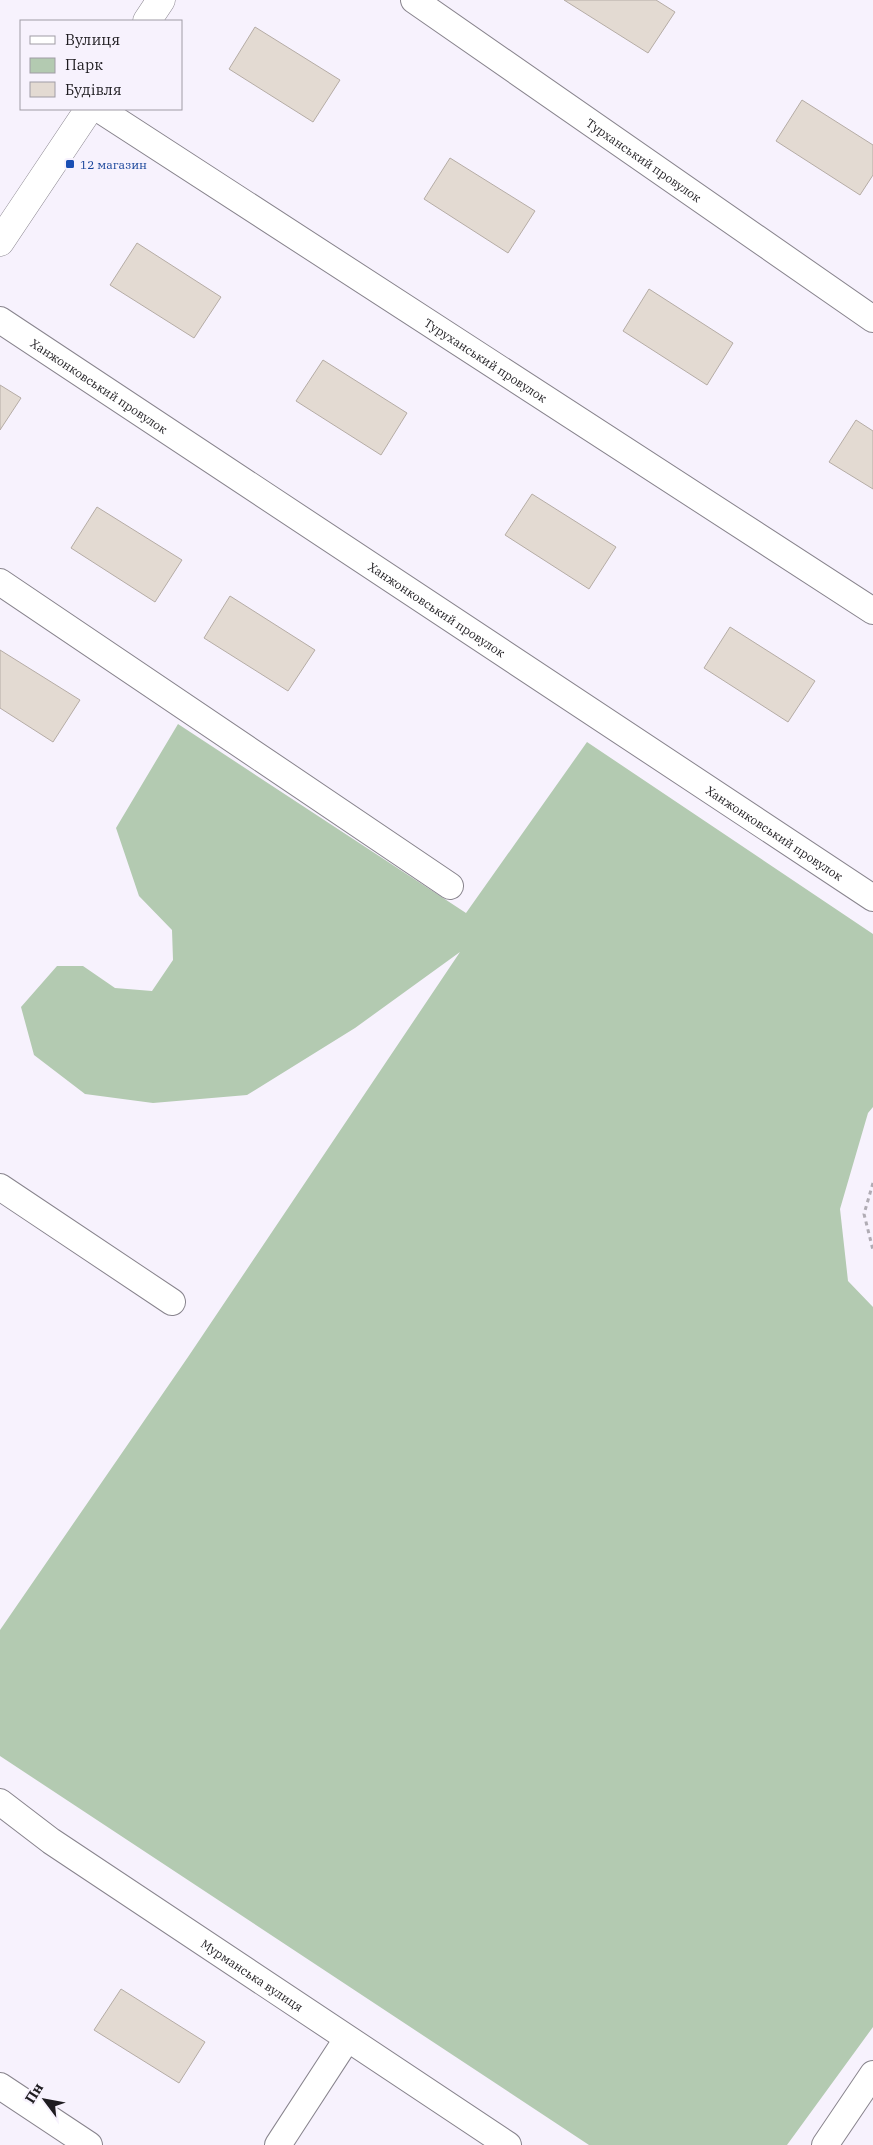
<svg xmlns="http://www.w3.org/2000/svg" width="873" height="2145" font-family="'IBM Plex Serif',serif">
<style>
.green{fill:#b3cab1}
.building{fill:#e3dad2;stroke:#b5aca5}
.lines{fill:none;stroke-linecap:round;stroke-linejoin:round}
.minor-casing{stroke:#88848d;stroke-width:28}
.tertiary-casing{stroke:#88848d;stroke-width:29}
.path{stroke:#b0acb4;stroke-width:3;stroke-dasharray:4 4;stroke-linecap:butt}
.minor{stroke:#fff;stroke-width:26}
.tertiary{stroke:#fff;stroke-width:28}
.transit-dot{fill:#1a4fb4;stroke:#f7f2fd;stroke-width:2}
.labels{text-anchor:middle;dominant-baseline:central;stroke-width:5;stroke-linejoin:round;paint-order:stroke}
.street-label{font-size:12px;fill:#1e1c20;stroke:#f7f2fd}
.transit-label{font-size:12px;fill:#164399;stroke:#f7f2fd;text-anchor:start}
</style>
<rect width="100%" height="100%" fill="#f7f2fd"/>
<path class="green" d="M178,724L466,913L587,742L873,934V1107L868,1113L840,1209L848,1281L873,1307V2027L787,2145H589L0,1756V1630L188,1357L460,952L355,1028L247,1095L153,1103L85,1094L34,1055L21,1007L57,966H83L115,988L152,991L173,960L172,930L139,896L116,828Z"/>
<path class="building" d="M564,0H656L675,12L648,53Z
M255,27L340,80L313,122L229,69Z
M802,100L873,145V175L860,195L776,141Z
M450,158L535,211L508,253L424,199Z
M137,243L221,297L194,338L110,285Z
M649,289L733,343L707,385L623,331Z
M323,360L407,413L381,455L296,401Z
M0,385L21,398L0,430Z
M856,420L873,431V489L829,462Z
M532,494L616,547L589,589L505,535Z
M97,507L182,560L155,602L71,548Z
M230,596L315,650L288,691L204,638Z
M730,627L815,681L788,722L704,668Z
M0,650L80,700L53,742L0,708Z
M121,1989L205,2042L179,2083L94,2030Z"/>
<g class="lines">
<defs>
<g id="minor">
<path id="s1" d="M414,0L873,319"/>
<path id="s2" d="M99,109L873,611"/>
<path id="s3" d="M0,320L873,898"/>
<path d="M0,582L450,886"/>
<path d="M0,1187L172,1302"/>
<path id="s4" d="M0,1802L51,1841L508,2145"/>
<path d="M0,2086L89,2145"/>
<path d="M278,2145L347,2039"/>
<path d="M825,2145L873,2074"/>
</g>
<path id="tertiary" d="M147,21L161,0
M0,242L89,109"/>
</defs>
<use href="#minor" class="minor-casing"/>
<use href="#tertiary" class="tertiary-casing"/>
<path class="path" d="M873,1183L864,1214L873,1250"/>
<use href="#minor" class="minor"/>
<use href="#tertiary" class="tertiary"/>
</g>
<rect class="transit-dot" x="65" y="159" width="10" height="10" rx="2.5"/>
<g class="labels">
<g class="street-label">
<text stroke="none"><textPath href="#s1" startOffset="280">Турханський провулок</textPath></text>
<text stroke="none"><textPath href="#s2" startOffset="461">Туруханський провулок</textPath></text>
<text stroke="none"><textPath href="#s3" startOffset="119">Ханжонковський провулок</textPath></text>
<text stroke="none"><textPath href="#s3" startOffset="524">Ханжонковський провулок</textPath></text>
<text stroke="none"><textPath href="#s3" startOffset="929">Ханжонковський провулок</textPath></text>
<text stroke="none"><textPath href="#s4" startOffset="306">Мурманська вулиця</textPath></text>
</g>
<g class="transit-label">
<text x="80" y="164">12 магазин</text>
</g>
</g>
<rect x="20" y="20" width="162" height="90" fill="#f7f2fd" stroke="#a09ca5"/>
<rect x="30" y="36" width="25" height="8" fill="#ffffff" stroke="#a09ca5"/>
<text x="65" y="45" font-size="15" fill="#1e1c20">Вулиця</text>
<rect x="30" y="58" width="25" height="15" fill="#b3cab1" stroke="#a09ca5"/>
<text x="65" y="70" font-size="15" fill="#1e1c20">Парк</text>
<rect x="30" y="82" width="25" height="15" fill="#e3dad2" stroke="#a09ca5"/>
<text x="65" y="95" font-size="15" fill="#1e1c20">Будівля</text>
<g transform="translate(45 2100) rotate(302)" stroke="#f7f2fd" stroke-width="4" paint-order="stroke">
<path d="M0-4L9 19L0 12L-9 19Z" fill="#1e1c20"/>
<text y="-8" font-size="14" font-weight="bold" text-anchor="middle" fill="#1e1c20">Пн</text>
</g>
</svg>
